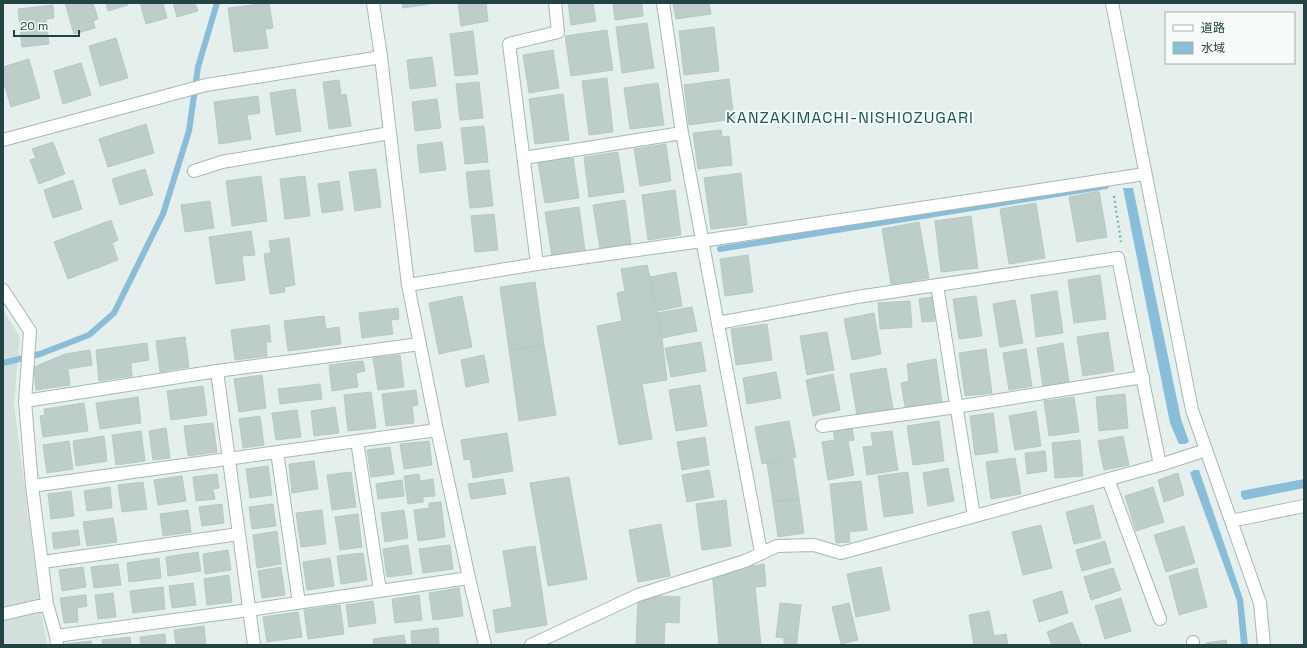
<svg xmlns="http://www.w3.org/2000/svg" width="1307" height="648" font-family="'Space Grotesk','Noto Sans JP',sans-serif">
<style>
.built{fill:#d3dfdd}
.water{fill:#89bdd8}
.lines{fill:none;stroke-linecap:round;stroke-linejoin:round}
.stream{stroke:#89bdd8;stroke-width:6}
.building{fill:#bdcdc9;stroke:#b6cac5}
.minor-casing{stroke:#a7b8b6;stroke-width:14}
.path{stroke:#83b5af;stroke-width:2.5;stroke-dasharray:2 3;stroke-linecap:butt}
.minor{stroke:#fff;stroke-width:12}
.labels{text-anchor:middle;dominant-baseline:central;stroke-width:4;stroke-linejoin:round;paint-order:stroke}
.quarter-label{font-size:16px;letter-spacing:1px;fill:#1c5854;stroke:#f6fbf9}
</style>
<rect width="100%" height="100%" fill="#e5efed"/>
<path class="built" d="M3,310L20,337L14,404L39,599L47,645H3Z"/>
<path class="water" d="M1123,188H1133L1181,419L1189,442L1185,444H1179L1170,423Z
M1194,470H1199L1243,599L1248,645H1241L1237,601L1190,473Z
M1304,479V488L1244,500L1241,496V491Z"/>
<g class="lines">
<path class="stream" d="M720,249L1106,186
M3,363L40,354L89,335L114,313L163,214L189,131L198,67L217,3"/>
</g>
<path class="building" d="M65,3H93L98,19L93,21L95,28L74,34Z
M106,3H127L128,5L108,11Z
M140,3H163L167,18L146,24Z
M173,3H195L198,11L177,17Z
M269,3L273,28L265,29L268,48L234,52L228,8Z
M402,3H430V4L403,8Z
M458,3H486L488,21L461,26Z
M568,3H593L596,21L571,25Z
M613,3H642L643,16L615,20Z
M673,3H709L711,14L676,19Z
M53,5L54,18L46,19L49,44L22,47L18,9Z
M647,23L654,68L622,73L616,27Z
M714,27L719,71L684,75L679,31Z
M607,30L613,70L571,76L565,36Z
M473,31L478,74L455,76L450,34Z
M116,38L128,78L100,86L89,46Z
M553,50L559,88L529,93L523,55Z
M432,57L436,86L410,89L407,60Z
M29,59L40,98L11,107L3,80V67Z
M81,63L91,95L63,104L54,71Z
M607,78L613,132L589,135L582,81Z
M729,79L734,119L689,125L684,85Z
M339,80L341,95L346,94L351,126L329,129L323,82Z
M479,82L483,118L460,120L456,84Z
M658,83L664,125L630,129L624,88Z
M295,89L301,131L276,135L270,93Z
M563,94L569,140L535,144L529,99Z
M258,96L260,113L247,115L251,139L219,144L214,102Z
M437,99L441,128L415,131L412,102Z
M146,124L154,153L108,167L99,139Z
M484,126L488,162L465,164L461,128Z
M721,130L722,137L729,136L732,165L698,169L693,133Z
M53,142L65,174L39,184L30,160L36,158L32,149Z
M442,142L446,170L420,173L417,145Z
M666,144L671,181L640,186L634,149Z
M618,152L624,192L589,197L584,157Z
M573,157L579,198L545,203L538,162Z
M145,169L153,195L120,205L112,179Z
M376,169L381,207L355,211L349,172Z
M489,170L493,206L470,208L466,172Z
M741,173L747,225L711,229L704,178Z
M261,176L267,221L232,226L226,181Z
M305,176L310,216L285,219L280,179Z
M73,180L82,209L53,218L44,190Z
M339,181L343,210L322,213L318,184Z
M675,190L681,235L648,240L642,195Z
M1099,191L1107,237L1077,242L1069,197Z
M625,200L631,244L600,249L593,205Z
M210,201L214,228L185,232L181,205Z
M1036,203L1045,258L1009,264L1000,209Z
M579,207L585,251L552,256L545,212Z
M494,214L498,250L475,252L471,216Z
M971,216L978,268L941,272L935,221Z
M111,220L118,240L112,243L118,260L68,279L54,242Z
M919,222L929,278L891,284L882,229Z
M251,231L255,255L242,256L245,280L216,284L209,237Z
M289,238L295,285L284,287L285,292L270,294L264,254L271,253L269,241Z
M748,255L753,292L725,296L720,259Z
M647,265L650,277L662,338L667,380L642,384L652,439L619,445L597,326L622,321L617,293L625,291L621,269Z
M676,272L682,306L657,311L650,277Z
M1100,275L1106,319L1074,323L1068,280Z
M535,282L544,345L509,350L500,287Z
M1057,291L1063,333L1036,337L1031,295Z
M462,296L472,347L439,354L429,303Z
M976,296L982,336L959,339L953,299Z
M932,297L935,321L922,322L919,299Z
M1015,300L1023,343L1000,347L993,304Z
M910,301L912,327L880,329L878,303Z
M692,307L697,331L662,338L657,313Z
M398,308L399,319L391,320L393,334L362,338L359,313Z
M874,313L881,354L852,360L844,319Z
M324,316L326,329L339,327L341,344L288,351L284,321Z
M767,324L772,360L736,365L731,329Z
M269,325L271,342H266L267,356L235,360L231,330Z
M827,332L834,370L807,375L800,336Z
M1108,332L1114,371L1083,376L1077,337Z
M185,337L189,367L160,372L156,341Z
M701,342L706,371L671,377L665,348Z
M147,343L149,360L131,363L132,376L99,381L96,350Z
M1063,343L1069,382L1043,387L1037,348Z
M544,345L556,415L519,421L509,350Z
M986,349L992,393L965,396L959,353Z
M1026,349L1032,386L1009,390L1003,353Z
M90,350L92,365L68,369L70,385L36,390L34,367L65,354Z
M400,355L404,387L378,390L373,358Z
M484,355L489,382L466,387L461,360Z
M936,359L942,402L905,407L901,383L909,381L907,364Z
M363,361L365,371L356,373L358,387L332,391L329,365Z
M886,368L893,409L857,415L850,374Z
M776,372L781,398L747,404L743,378Z
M833,374L840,410L813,416L806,380Z
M262,375L266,408L239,412L234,379Z
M320,384L322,399L280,404L278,389Z
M700,385L707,426L676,431L669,390Z
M203,386L207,415L171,420L167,391Z
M416,390L418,405L412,406L414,423L386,426L382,394Z
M371,392L376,428L348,431L344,395Z
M1125,394L1128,428L1099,431L1096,397Z
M138,397L141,423L100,429L96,403Z
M1074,397L1079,432L1049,436L1044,401Z
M84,403L88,431L43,437L40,416L45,415L44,409Z
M335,407L339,433L314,436L311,411Z
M297,410L301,437L276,440L272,413Z
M1036,411L1041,446L1015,450L1009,416Z
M993,413L998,452L975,455L970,416Z
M260,416L264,445L243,448L239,419Z
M789,421L796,457L762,464L755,427Z
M939,421L944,461L913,465L907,426Z
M213,423L217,452L188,456L184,426Z
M852,427L854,440L848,441L854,475L828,480L822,442L835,440L833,430Z
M166,428L170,458L153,460L149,431Z
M141,431L145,461L116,465L112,435Z
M892,431L898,470L867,475L863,447L873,446L871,433Z
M507,433L513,471L473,478L470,459L464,460L461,440Z
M104,436L107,461L76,466L73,441Z
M1123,436L1129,465L1104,470L1098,441Z
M705,437L709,465L682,470L677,442Z
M1080,440L1083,476L1055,478L1052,443Z
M69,441L73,469L47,473L43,445Z
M429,441L432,465L404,469L400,444Z
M390,447L394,474L371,477L367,450Z
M1045,451L1047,471L1027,474L1025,453Z
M1015,458L1021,494L991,499L986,462Z
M793,459L799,498L773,502L767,463Z
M314,461L318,489L292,493L289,464Z
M268,466L272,495L250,498L246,469Z
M948,468L954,501L928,506L923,473Z
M709,470L714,497L687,502L682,475Z
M351,472L356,507L332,510L327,475Z
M908,472L913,513L884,517L878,476Z
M1178,473L1184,495L1164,502L1158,480Z
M217,474L219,488L213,489L215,499L196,501L193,477Z
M419,474L420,481L433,479L435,496L423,497V502L408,504L404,476Z
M182,476L186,501L158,505L154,480Z
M569,477L587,579L548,586L530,483Z
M503,479L506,494L471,499L468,484Z
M402,480L404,496L378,499L376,484Z
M861,481L867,530L849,532L850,542L836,543L830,484Z
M143,482L147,509L122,512L118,485Z
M110,487L112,508L87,511L84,491Z
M1153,487L1164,522L1136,531L1125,496Z
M71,491L74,516L51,519L48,494Z
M799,498L804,533L778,537L773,502Z
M726,500L731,546L702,550L696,504Z
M441,502L445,537L418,541L414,510L429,508V503Z
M222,504L224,523L202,526L199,507Z
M273,504L276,526L252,529L249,507Z
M1093,505L1101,538L1074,544L1066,512Z
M188,510L191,532L163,536L160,514Z
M322,510L326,544L301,547L296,513Z
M404,510L408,538L385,542L381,513Z
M358,514L362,547L340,550L335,517Z
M113,518L117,542L87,546L83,522Z
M661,524L670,576L638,582L629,530Z
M1041,525L1052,568L1023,575L1012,532Z
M1184,526L1195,563L1166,572L1154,535Z
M78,530L80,545L54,549L52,533Z
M277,531L281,564L257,568L253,535Z
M1105,541L1111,563L1082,571L1076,550Z
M408,545L412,574L387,577L383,549Z
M450,545L453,569L423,573L419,549Z
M535,546L547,625L496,633L493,610L512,607L503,551Z
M228,550L231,570L205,574L203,554Z
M198,552L201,571L168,576L166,557Z
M363,553L367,580L341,584L337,556Z
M159,558L161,578L129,582L127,563Z
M330,558L334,586L307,590L303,562Z
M753,560V566L764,564L766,586L755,587L761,645H719L712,571L745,568V561Z
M118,564L121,585L94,588L91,567Z
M83,567L86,587L62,591L59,570Z
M281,567L285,595L262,598L258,571Z
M881,567L890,610L856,617L847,574Z
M1113,568L1121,590L1091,600L1084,577Z
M1197,568L1207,607L1179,615L1169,576Z
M229,575L232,602L207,605L204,579Z
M193,583L196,605L172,608L169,586Z
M163,587L165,609L133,613L130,591Z
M459,588L463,616L433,620L429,593Z
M1062,591L1068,613L1039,622L1033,600Z
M113,593L116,617L98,619L95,595Z
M86,595L87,606L77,608L78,622L64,623L60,598Z
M419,595L422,620L395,623L392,599Z
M638,595L680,597L679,623L665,622L664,645H636Z
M1121,598L1131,631L1105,639L1095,606Z
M373,601L376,623L349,627L346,605Z
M780,603L801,605L797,640L776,637Z
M849,603L858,640L841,644L832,607Z
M340,605L344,634L308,639L304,610Z
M989,611L994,636L1006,634L1008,645H974L969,615Z
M298,612L302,637L267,642L263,617Z
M1072,622L1081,645H1052L1047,632Z
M204,626L206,645H176L174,630Z
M438,628L439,645H412L411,631Z
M165,634L166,645H141L140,637Z
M404,635L406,645H374L373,639Z
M130,637L131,645H103L102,640Z
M784,639L797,640V645H784Z
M1226,640L1227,645H1206V643Z
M91,641L92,645H65V644Z"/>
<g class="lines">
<defs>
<path id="minor" d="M373,3L381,57L408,285L437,430L469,578L485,645
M663,3L682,133L761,552
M1112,3L1192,410L1260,603L1264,645
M3,140L206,85L381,57
M524,158L682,133
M194,171L222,162L390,133
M537,264L509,44L558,32L555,3
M408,285L537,264L702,241L1145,174
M937,285L974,516
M3,290L30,331L25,401L32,486L47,604L56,636L57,645
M718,323L857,297L1118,258L1160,465
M25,401L217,371
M822,426L956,407L1143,377
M357,441L380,591
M277,452L299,603
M1108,479L1160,619
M32,486L437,430
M1231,521L1304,506
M43,562L239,534
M3,614L47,604
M56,636L249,610L469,578
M1193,642V645
M254,645L217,371L420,344
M531,645L638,595L745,561L777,546L814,545L841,553L1160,465L1206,450"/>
</defs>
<use href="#minor" class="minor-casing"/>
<path class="path" d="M1114,196L1121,242"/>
<use href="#minor" class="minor"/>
</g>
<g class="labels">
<g class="quarter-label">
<text x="850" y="117">KANZAKIMACHI-NISHIOZUGARI</text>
</g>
</g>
<rect width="1307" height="648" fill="none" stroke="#224341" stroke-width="8"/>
<rect x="1165" y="12" width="130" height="52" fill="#f6fbf9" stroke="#a1b1af"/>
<rect x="1173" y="25" width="20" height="6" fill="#ffffff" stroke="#a1b1af"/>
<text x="1201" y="32" font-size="12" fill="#224341">道路</text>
<rect x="1173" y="42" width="20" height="12" fill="#89bdd8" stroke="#a1b1af"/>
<text x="1201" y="52" font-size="12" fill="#224341">水域</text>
<path d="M14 30v6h65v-6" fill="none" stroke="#224341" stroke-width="2"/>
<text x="20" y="30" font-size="12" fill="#224341" stroke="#f6fbf9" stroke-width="3" paint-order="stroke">20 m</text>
</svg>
